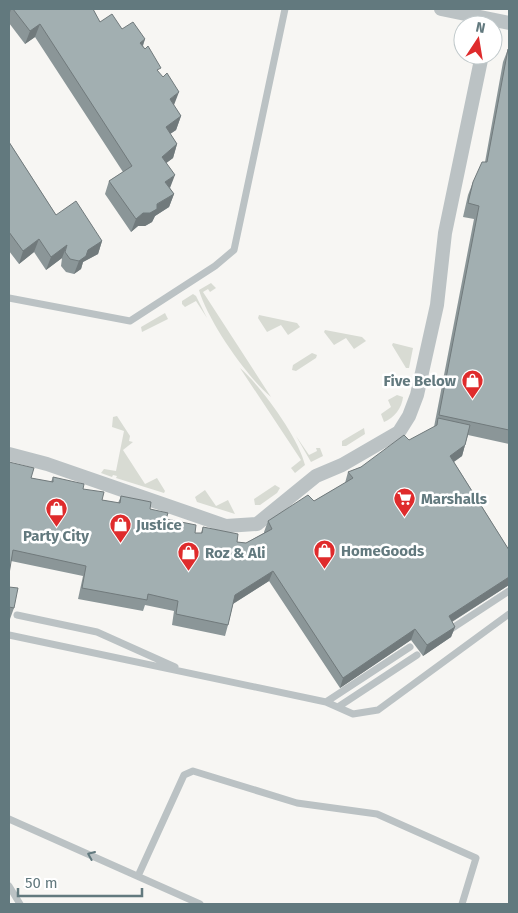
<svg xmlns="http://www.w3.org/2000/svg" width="518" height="913" font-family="'Fira Sans',sans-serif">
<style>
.green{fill:#d8dbd3}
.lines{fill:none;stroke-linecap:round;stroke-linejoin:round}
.service{stroke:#bbc2c4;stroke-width:7}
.minor{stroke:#bbc2c4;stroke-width:14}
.wall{fill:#8b9698}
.shaded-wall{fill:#717a7c}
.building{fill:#a2afb1;stroke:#717a7c}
.oneway{stroke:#62797e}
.labels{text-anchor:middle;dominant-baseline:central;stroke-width:5;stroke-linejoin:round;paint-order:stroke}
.poi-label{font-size:15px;font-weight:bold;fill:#62797e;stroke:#fff;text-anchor:start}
</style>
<rect width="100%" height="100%" fill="#f7f6f3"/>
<path class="green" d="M211,283L216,288L210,292L208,289L203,292L271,397C246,376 208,321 199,290Z
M193,294L196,296L207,318L196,301L185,307L182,304V301Z
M165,313L168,319L142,332L141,327Z
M259,315L297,323L300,327L288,335L281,325L267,332L258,318Z
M325,330L362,337L366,341L354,349L346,338L334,345L324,332Z
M393,343L413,348L409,368H406L392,345Z
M312,353L317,355L316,358L296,371L292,370L293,365Z
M240,368C261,386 299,438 305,465L295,473L291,468L301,460Z
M397,395L403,397C402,408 394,418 384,422L381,414L391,407L388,400Z
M117,416L130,436L129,441L133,442L123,450L145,484L157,478L165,491L164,493L116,478L117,476L113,475L112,477L101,473L104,469L116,471L124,431L112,427L113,417Z
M364,428L365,434L346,446H342V441Z
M296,436L309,455L317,451L316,448H320L323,456L311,462Z
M275,485L280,488L277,493L260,505H255L254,499Z
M205,490L216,506L228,500L235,514L197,502L195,497Z"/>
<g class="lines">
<path class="service" d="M9,298L130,321L215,266L234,250L285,9
M17,615L97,632L175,667
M451,629L509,591
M9,635L326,702L353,714L378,710L509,614
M326,702L410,647
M338,707L417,655
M9,819L200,904
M138,876L184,775L193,771L297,803L377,814L476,858L462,904
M9,886L20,904"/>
<path class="minor" d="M441,9L509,23
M9,454L47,464L226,526L257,524L316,476L342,465L399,432L409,416L417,395L437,305L445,233L482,55"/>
</g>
<path class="wall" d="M9,9H93L100,22L122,29L145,39L143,46L159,73L174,106L181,116L176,130L170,134L177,144L173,158L166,163L170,188L174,194L169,207L155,216L152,222L145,226H138L131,232L105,194L109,181L123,172L35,37L25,44L9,23Z
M508,49H509V444L468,435L465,445L462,456L454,462L509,550V585L452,622L455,627L451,637L423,656L411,640L340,688L269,581L233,604L228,625L225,636L172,625L174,611L145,605L143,611L78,599L83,576L11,561L9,462L31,478L51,482L53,477L83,489L102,500L118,503L121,496L150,509L166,519L195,533H201L203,527L237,542L246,543L264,533V532L268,521L314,501L345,483L348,472L361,467L434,427L474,219L463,217L468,195L473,182L485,162L503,62Z
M9,142L56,215L102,241L98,254L83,262L81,269L74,274L66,272L61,266L62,258L46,270L34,252L19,264L9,251Z
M9,587L14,608L10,619H9Z"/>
<path class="shaded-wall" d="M10,9H11L9,16V10Z
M40,24L35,37L25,44L30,31Z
M145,39L140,52V43Z
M179,92L174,105L165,113L170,99Z
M181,116L176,130L161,140L166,127Z
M177,144L173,158L157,170L162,157Z
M175,175L170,188L165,182Z
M174,194L169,207L155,216L152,222L145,226H138L131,232L136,219L143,213Z
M39,239L34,252L19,264L23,251Z
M102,241L98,254L83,262L81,269L74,274L79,261L88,250Z
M67,245L62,258L46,270L51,257Z
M465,445L462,456L446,467L450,456Z
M273,571L269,581L231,605L235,595Z
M509,577V585L445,626L449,616Z
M455,627L451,637L423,656L427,645Z
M415,629L411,640L340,688L343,678Z"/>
<path class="building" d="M13,9H93L100,22L112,14L122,29L133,22L145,39L140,43L145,49L148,46L161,68L157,70L163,77L167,73L179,92L170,99L181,116L166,127L177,144L162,157L175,175L165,182L174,194L157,204V209L150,213H143L136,219L109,181L132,166L40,24L30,31Z
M508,49H509V430L439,415L479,206L468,203L473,182L482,162H487Z
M9,142L56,215L76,201L102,241L88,250L86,256L79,261L70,259L65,252L67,245L51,257L39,239L23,251L9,232Z
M438,418L470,425L465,445L450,456L509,550V577L449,616L455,627L427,645L415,629L343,678L273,571L235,595L228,625L176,614L178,601L148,594L147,600L82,588L86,566L13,550L9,574V462L34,468L31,478L53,482V477L84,484L83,489L104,492L102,500L120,503L121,496L151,502L150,509L168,513L166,519L196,525L195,533H202L203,527L238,534L237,542L246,543L272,529L268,521L308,495L314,501L353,478L348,472L361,467L404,435L409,440L437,425Z
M9,587L18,588L14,608L9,607Z"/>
<defs><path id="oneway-chevron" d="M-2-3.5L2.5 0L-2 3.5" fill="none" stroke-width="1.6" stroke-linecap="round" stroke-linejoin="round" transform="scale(1.25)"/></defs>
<use class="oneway" href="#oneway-chevron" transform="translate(91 855) rotate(-157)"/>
<defs>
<symbol id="shop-pin" viewBox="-11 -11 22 30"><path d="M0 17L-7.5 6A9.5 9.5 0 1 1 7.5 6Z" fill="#df2b2c" stroke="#fff"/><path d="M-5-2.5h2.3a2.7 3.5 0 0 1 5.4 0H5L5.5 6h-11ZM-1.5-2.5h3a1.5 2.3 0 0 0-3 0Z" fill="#fff"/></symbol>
<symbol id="supermarket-pin" viewBox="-11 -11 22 30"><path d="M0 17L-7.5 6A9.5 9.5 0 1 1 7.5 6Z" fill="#df2b2c" stroke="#fff"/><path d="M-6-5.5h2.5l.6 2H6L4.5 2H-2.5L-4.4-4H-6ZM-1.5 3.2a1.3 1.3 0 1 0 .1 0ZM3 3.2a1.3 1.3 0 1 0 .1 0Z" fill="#fff"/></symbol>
</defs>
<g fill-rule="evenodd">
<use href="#shop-pin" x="460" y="368" width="25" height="34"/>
<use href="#supermarket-pin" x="392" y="486" width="25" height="34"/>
<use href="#shop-pin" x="44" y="496" width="25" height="34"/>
<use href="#shop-pin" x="108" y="512" width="25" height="34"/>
<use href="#shop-pin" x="312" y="538" width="25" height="34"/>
<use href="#shop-pin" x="176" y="540" width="25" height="34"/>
</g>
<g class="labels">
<g class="poi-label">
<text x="456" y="381" text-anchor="end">Five Below</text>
<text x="421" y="499">Marshalls</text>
<text x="136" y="525">Justice</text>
<text x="56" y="536" text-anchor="middle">Party City</text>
<text x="341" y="551">HomeGoods</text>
<text x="205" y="553">Roz &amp; Ali</text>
</g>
</g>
<rect width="518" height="913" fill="none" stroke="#62797e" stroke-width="20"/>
<g transform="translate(478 40) rotate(12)"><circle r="24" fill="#ffffff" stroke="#c0c9cb"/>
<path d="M0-4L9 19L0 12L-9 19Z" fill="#df2b2c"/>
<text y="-8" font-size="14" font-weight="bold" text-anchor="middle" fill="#62797e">N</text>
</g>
<path d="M18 888v8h124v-8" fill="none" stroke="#62797e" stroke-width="2.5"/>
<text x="25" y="888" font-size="15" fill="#62797e" stroke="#ffffff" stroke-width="4" paint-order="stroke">50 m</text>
</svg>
